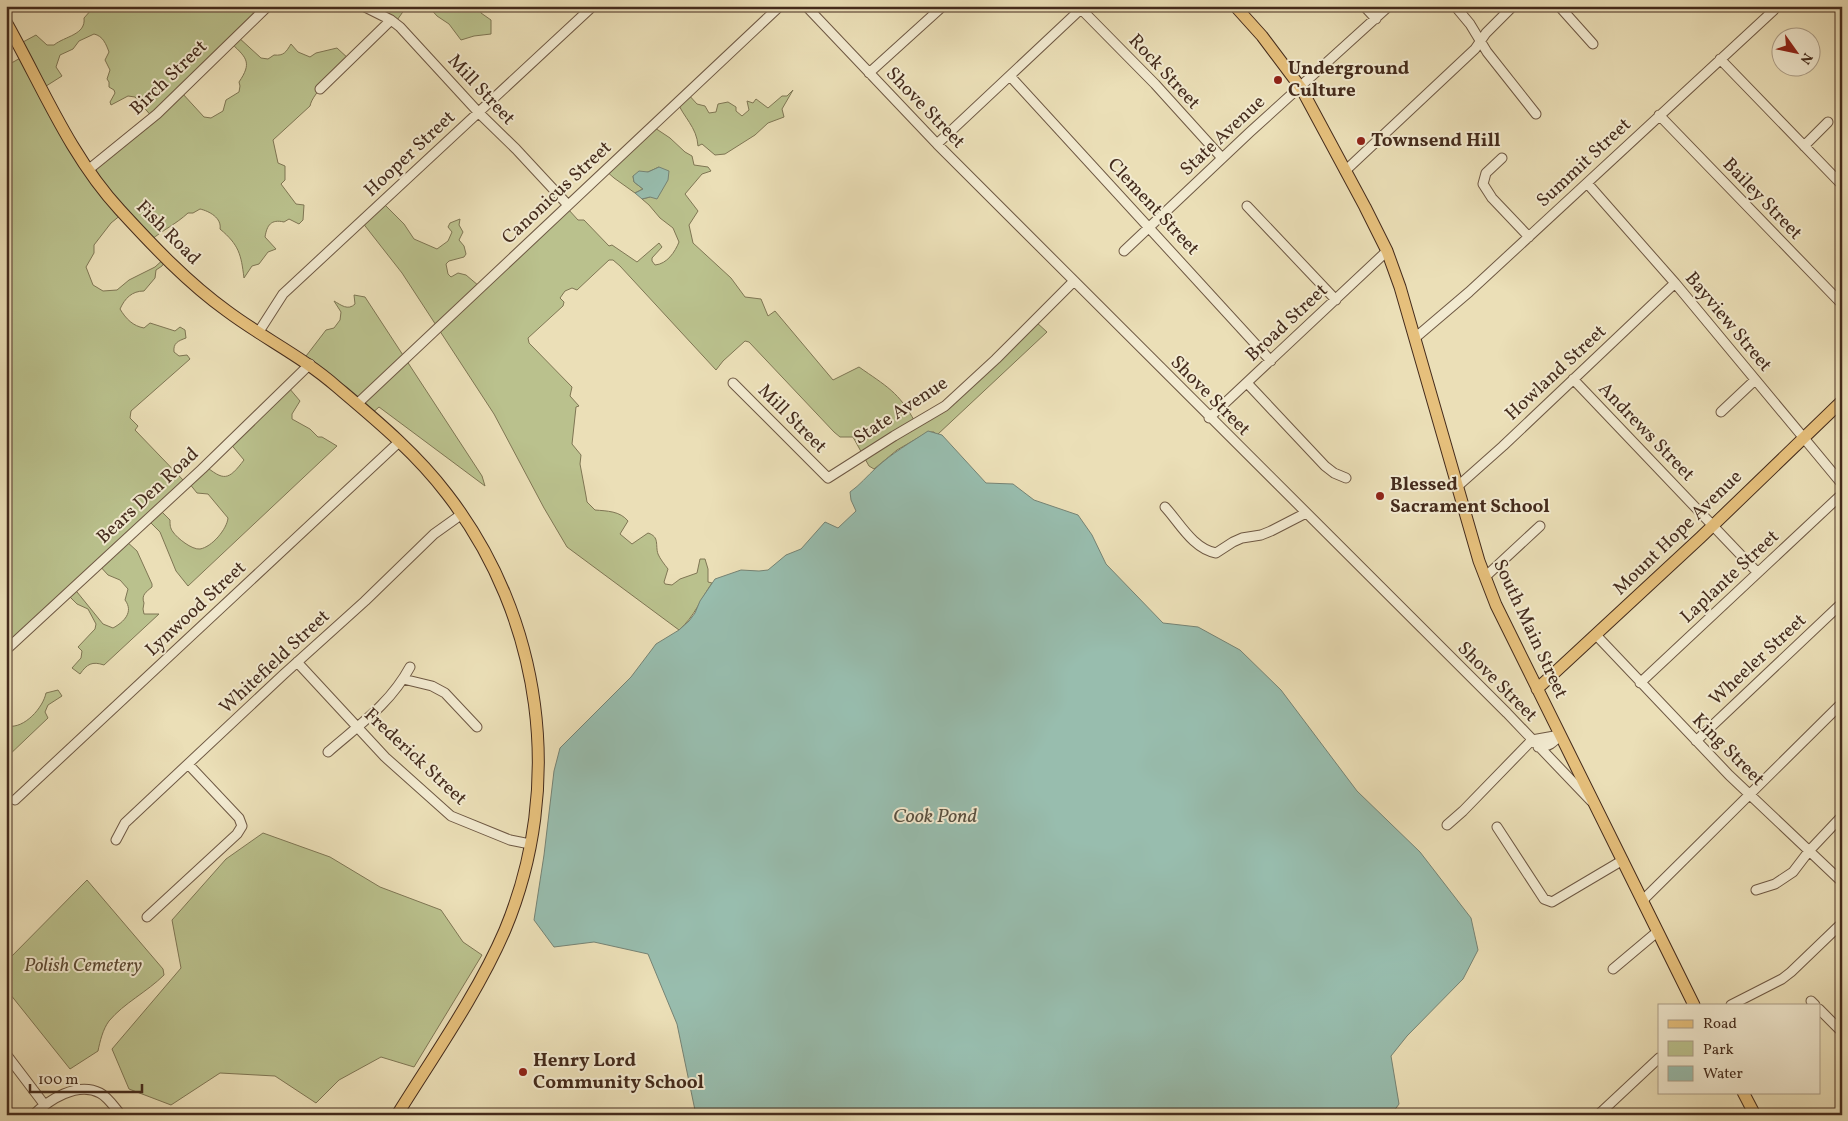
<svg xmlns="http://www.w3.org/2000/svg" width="1848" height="1121" font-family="Vollkorn,serif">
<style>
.green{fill:#bac18d;stroke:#7f7654;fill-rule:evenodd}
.water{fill:#98bdae;stroke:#768374}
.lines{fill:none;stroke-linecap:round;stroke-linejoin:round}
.minor-casing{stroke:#6e5843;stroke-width:11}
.major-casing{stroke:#442b1c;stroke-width:13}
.minor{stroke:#f2ead0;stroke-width:9}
.major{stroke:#e6c07c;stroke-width:11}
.poi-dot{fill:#8f2418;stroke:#f2ead0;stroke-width:2}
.labels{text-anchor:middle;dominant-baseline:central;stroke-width:4;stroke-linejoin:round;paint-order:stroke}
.poi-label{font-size:19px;font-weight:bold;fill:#442b1c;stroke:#f2ead0;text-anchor:start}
.street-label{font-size:19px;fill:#442b1c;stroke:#f2ead0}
.park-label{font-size:19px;font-style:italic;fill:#5c4933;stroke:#f2ead0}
.water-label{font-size:20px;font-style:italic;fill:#595040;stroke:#f2ead0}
</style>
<rect width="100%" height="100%" fill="#ebdfb7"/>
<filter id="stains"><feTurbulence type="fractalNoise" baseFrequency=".004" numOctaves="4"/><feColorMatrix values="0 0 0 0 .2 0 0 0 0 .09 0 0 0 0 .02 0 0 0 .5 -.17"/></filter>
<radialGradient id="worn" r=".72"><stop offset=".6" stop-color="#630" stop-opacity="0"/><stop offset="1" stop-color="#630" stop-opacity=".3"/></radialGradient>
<path class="green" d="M93,6H248L256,16L238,37L261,58L268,59L274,55C284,56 286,52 291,44L298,52L310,57L316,53L337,48L350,60C339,71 313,91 310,106L273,140L278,163L285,166V180L281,184L296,204L304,205L303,220L299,224L289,219L284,222C271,219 267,225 265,237L276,249L268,252L259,264L252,266L244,278C241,254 239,245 220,229C222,218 209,211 200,209L193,213H188C176,224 163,230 151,240L122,214L111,223L94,245V253L86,267L93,285L103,291L117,290L129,280L155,267L166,257L167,258L162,266L156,270L155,278L144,291C132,291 125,298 120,309C126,319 133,326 144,328L150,323L175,331L180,327L185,330L186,338C178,341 173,343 174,352L179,356L187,355L190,359L131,411L130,418L138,426L135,430L185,482L158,508L170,520C170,525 170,528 173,532C177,538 192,550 200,549C212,547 227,529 228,518L208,494L197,493L189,483L204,465C224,481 228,481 244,460L229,442L289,388L300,401L292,414V419L310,429L318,437H322L337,446L188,586L176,571L160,532L149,521L125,540L137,551L152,584V587C146,592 141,595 144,603L143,609L144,614H159L104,665C92,661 87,664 80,674L72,668L81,658L82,651L78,647L95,629L96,624L88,609L77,604L66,593L6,647V66L24,56L23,42L36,35L47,45H54C65,36 86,35 84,18L92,9ZM94,34C103,36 106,44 109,52L105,60L110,70L107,79L109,82V87L114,90L115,93L110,102L111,105L128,96L135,97L153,118L88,168L43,88L62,76L56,67L60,55L73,49L79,41ZM232,44C247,58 252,63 239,82L240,86L239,92L226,100L223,111L211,118L204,117L182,93ZM98,564L108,575L120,580L128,589L125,600C134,612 124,622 113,628L103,624L73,587Z
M361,6H407L395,23Z
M428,6H466L471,8L479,6L481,13L491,20V34L474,36L461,40L449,24L437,16Z
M793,90L782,109L784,117L768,123L755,135L725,154L715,155L702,144L698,146C697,127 683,117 677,101L687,93L697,104L705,106L709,113L716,112L718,104L728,102L736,107V111L742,116L749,110L747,101L753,103L756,99L768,108L782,96H787Z
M652,126L670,138L685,152L692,156L694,165L708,167L711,171L702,174L685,194L698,211L689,225L693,243L731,278L745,297L761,299L768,316L775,311L833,380L859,367C886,386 899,392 915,422L947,406L1036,322L1047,332L937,435L934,432H928L897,450L874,469L869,466L853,437H840L834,432L749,342L745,341L723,361L716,370L620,266L613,260H609L577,290L572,288L565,291L560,298L564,302L563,306L528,338L529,343L572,387L570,396L579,406L576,407L572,444L581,455L580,464L586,496L587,502L595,510C607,511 620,511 628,521L620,534L632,544L648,533C660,537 655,545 658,554C660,559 665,565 668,569L664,582L665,584L672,585L680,579L697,573L700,559H705L708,569V582L712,583C700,600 695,616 679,630L567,547L544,508L494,414L402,273L362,222L383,203L404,224L414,239L437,249L448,241L452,232L448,227L450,223L460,219L459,225L463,232L459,240L464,246L466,254L464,257L449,261L446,264L448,274L451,277L458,273L466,275L479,286L568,209L578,220H584L609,246L612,245L637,262L659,243L662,247L652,258V261L655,265C667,264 675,252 679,242L673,228L660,218L649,205L642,199L650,197L659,167L648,172L633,176L634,182L643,189L635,193L614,178L605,170Z
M354,295L365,297L482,476L485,486L379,407L370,415L303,360L326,330L334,328L340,320L341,312L334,301C341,305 348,311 355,304Z
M58,690L62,696L48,705L45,712L48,718L6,758V728L8,726C24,729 43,708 46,693Z
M263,833L330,857L380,887L441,910L463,942L482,955L414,1067L381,1057L339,1080L316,1103L275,1076L220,1073L171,1105L129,1089L112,1049L181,968L172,920L226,859Z
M87,880L163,969L164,975C147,992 124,1003 109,1021C103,1029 100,1041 98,1051L70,1069L6,989V962Z"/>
<path class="water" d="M659,167L669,171L668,180L657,199L650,197L642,199L635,193L643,189L634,182L633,176L639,171L648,172Z
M928,431L942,435L986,483L1013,484L1034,500L1078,515L1092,535L1106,564L1163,623L1198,627L1240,650L1281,690L1357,791L1420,852L1471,918L1478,950L1463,979L1407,1036L1391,1056L1399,1104L1391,1115H696L677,1024L648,954L594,942L554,947L534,920L544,855L554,771L560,748L631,677L656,644L679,630L689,621L695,613L700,601L715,579L741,570L759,571L768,570L786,555L801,549L825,522L838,528L856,511L851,500L850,492C860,485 867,476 876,468C892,453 910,443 928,431Z"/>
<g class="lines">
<defs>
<path id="minor" d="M363,6L391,20L400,27L479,113L516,149L568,205
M806,6L937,144L1507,713L1591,801
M1364,6L1376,19
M1455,6L1470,24L1487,52L1536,114
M1559,6L1593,44
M1081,9L1155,84L1222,158
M1720,59L1842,185
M869,73L943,6
M1010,76L1271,361
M320,89L391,20
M1659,115L1842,304
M937,144L1084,6
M1804,146L1828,122
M1502,158L1486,173L1483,184L1492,198L1529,237
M88,170L157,114L268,6
M1345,171L1475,49L1486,33L1513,6
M1587,183L1675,283L1842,484
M1247,206L1336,300
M1124,251L1250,132L1389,6
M258,333L283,294L593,6
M1415,338L1469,292L1774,10
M1573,379L1757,572
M733,383L828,478L894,436L945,406L996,359L1073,282
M1247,383L1325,466L1334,473L1346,478
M357,404L780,6
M1721,412L1755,380
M1209,418L1387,251
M1458,486L1503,446L1675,283
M1165,507C1179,522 1193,549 1216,553L1233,542L1242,538L1261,535L1271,531L1306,513
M1485,577L1540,526
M1596,635L1729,775L1842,882
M6,650L202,469L310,364
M297,662L385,757L451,816L510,840L530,844
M403,679L432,686L445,693L477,727
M1640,683L1842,494
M1696,741L1842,603
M1538,747C1549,747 1553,743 1560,735
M328,752C359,725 390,704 410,667
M15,800L399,442
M1447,825L1463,811L1532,740L1560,735
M1497,827L1544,899L1552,902L1623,860
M116,840L125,823L284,674L365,601L434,534L462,514
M1756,890L1775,884L1793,872L1809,851L1842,816
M1642,901L1842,703
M147,917L237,834L242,826L239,818L188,764
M1613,969L1657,932
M1811,1001L1815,1005
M1731,1005L1782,979L1791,972L1842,923
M1819,1009L1842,1032
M6,1054L44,1104
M33,1115C49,1100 77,1081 100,1093C108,1097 115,1108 121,1115
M1598,1115L1659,1058"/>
<path id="major" d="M1235,6L1262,36L1301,88L1365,207L1387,251L1400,287L1479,561L1496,605L1694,1005
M6,22C42,86 70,156 120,210C153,246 188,283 227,311C263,338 303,357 337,387C376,420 416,453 447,494C543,618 565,786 505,930C478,993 433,1057 397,1115
M1537,689L1701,537L1842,401
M1743,1092L1755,1115"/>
</defs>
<use href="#minor" class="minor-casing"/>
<use href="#major" class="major-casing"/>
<use href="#minor" class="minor"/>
<use href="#major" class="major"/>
</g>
<g class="poi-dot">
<circle cx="1278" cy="80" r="5"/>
<circle cx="1361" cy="141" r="5"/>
<circle cx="1380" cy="496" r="5"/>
<circle cx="523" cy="1072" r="5"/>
</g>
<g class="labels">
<g class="poi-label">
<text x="1288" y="69">Underground<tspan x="1288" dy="22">Culture</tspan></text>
<text x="1371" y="141">Townsend Hill</text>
<text x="1390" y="485">Blessed<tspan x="1390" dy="22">Sacrament School</tspan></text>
<text x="533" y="1061">Henry Lord<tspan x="533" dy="22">Community School</tspan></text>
</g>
<g class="street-label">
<text transform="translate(1164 72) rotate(47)">Rock Street</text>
<text transform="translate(169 78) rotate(-44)">Birch Street</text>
<text transform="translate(481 90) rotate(47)">Mill Street</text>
<text transform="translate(925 108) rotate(46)">Shove Street</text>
<text transform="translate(1223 136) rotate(-43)">State Avenue</text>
<text transform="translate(410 154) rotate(-43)">Hooper Street</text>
<text transform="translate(1584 163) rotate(-43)">Summit Street</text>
<text transform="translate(557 193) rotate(-43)">Canonicus Street</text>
<text transform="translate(1762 199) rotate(46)">Bailey Street</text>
<text transform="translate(1153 207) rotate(47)">Clement Street</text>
<text transform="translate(168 233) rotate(45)">Fish Road</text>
<text transform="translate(1728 322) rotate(50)">Bayview Street</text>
<text transform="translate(1287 323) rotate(-43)">Broad Street</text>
<text transform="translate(1556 373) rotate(-43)">Howland Street</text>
<text transform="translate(1210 396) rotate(45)">Shove Street</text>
<text transform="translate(901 411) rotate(-33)">State Avenue</text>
<text transform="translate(792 419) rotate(45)">Mill Street</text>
<text transform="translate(1646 432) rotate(46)">Andrews Street</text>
<text transform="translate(148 496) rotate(-43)">Bears Den Road</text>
<text transform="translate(1678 533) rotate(-44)">Mount Hope Avenue</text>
<text transform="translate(1730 577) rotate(-43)">Laplante Street</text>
<text transform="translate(196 609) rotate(-43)">Lynwood Street</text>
<text transform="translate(1530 629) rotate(65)">South Main Street</text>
<text transform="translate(1758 660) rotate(-43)">Wheeler Street</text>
<text transform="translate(275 662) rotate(-43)">Whitefield Street</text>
<text transform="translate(1497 682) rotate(45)">Shove Street</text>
<text transform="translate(1728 750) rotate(45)">King Street</text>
<text transform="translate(415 757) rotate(43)">Frederick Street</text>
</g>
<g class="park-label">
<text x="83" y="966">Polish Cemetery</text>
</g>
<g class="water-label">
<text x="935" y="817">Cook Pond</text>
</g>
</g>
<rect width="1848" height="1121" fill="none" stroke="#ebdfb7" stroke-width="25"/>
<rect x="8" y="8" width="1833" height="1106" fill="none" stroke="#442b1c" stroke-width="2.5"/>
<rect x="12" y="12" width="1823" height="1096" fill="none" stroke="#442b1c"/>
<rect x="1658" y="1004" width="162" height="90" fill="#f2ead0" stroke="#ac9e88"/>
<rect x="1668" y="1020" width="25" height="8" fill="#e6c07c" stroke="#ac9e88"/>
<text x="1703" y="1028" font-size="15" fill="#442b1c">Road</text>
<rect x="1668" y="1041" width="25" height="15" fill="#bac18d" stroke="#ac9e88"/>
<text x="1703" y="1054" font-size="15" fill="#442b1c">Park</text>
<rect x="1668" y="1066" width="25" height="15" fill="#98bdae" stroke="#ac9e88"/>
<text x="1703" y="1078" font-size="15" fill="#442b1c">Water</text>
<g transform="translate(1796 52) rotate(123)"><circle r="24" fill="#f2ead0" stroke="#ac9e88"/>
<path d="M0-4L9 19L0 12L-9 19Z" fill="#8f2418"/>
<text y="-8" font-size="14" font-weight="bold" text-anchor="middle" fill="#442b1c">N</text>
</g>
<path d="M30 1084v8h112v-8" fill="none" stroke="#442b1c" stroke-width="2.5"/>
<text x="38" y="1084" font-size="15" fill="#442b1c" stroke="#f2ead0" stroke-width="4" paint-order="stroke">100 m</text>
<rect width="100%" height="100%" filter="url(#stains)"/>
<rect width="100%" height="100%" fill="url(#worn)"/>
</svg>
